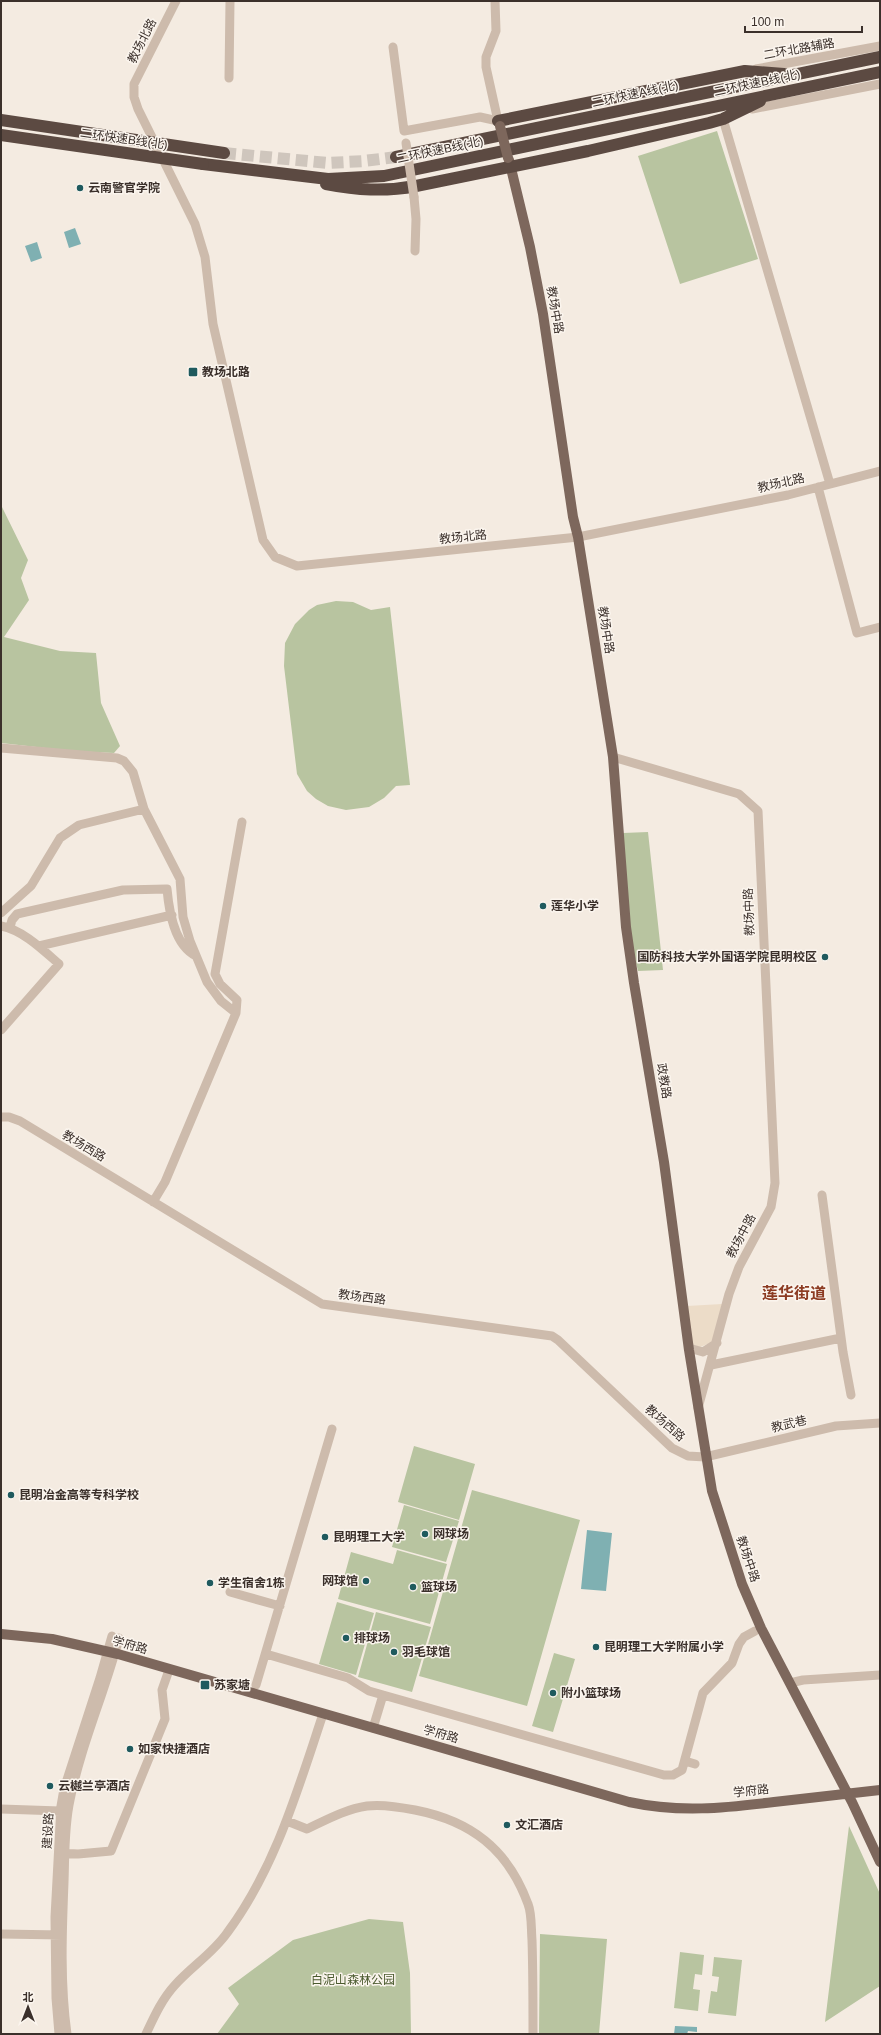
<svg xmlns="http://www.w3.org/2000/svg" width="881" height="2035" font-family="Arial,'Noto Sans SC',sans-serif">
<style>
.green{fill:#b8c4a0}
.plaza{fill:#ecdcc8}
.water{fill:#7fb0b2}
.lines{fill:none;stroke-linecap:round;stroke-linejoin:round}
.highway-tunnel{stroke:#cfc6bd;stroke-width:12;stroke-dasharray:12 6;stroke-linecap:butt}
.minor{stroke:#cdbbac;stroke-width:9}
.major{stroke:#7d675c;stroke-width:10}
.highway{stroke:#5c4a42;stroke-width:12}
.minor-bridge{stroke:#cdbbac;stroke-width:9}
.major-bridge{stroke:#7d675c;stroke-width:10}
.highway-bridge{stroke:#5c4a42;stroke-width:12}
.poi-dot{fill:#1f5a5e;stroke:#fbf5ee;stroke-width:1.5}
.labels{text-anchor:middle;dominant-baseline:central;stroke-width:3;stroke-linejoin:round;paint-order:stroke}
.street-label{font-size:12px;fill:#3b302b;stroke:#fbf5ee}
.poi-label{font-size:12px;font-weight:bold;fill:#3b302b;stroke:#fbf5ee;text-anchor:start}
.park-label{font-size:12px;fill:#4a5a2e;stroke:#fbf5ee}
.district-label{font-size:16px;font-weight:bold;fill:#8c3b22;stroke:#fbf5ee}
</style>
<rect width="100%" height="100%" fill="#f4ebe1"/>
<path class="green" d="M717,131L758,259L680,284L638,156Z
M1,505L28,560L21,578L29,600L4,637L60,651L96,653L101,703L120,746L114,753L72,751L1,743Z
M336,601L353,602L371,610L390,607L410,785L396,786L384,798L369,807L346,810L328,806L316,799L307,791L297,774L284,666L285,643L295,624L309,610L317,605Z
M648,832L663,970L638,971L631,942L623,833Z
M414,1446L475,1464L459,1520L398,1502Z
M472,1490L580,1520L527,1706L419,1676Z
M404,1505L459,1521L446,1562L392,1547Z
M397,1550L447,1564L430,1624L338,1599L351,1552L393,1564Z
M337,1602L374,1613L356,1675L319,1664Z
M376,1612L431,1627L412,1692L358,1677Z
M554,1653L575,1659L553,1732L532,1726Z
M849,1826L880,1894V1986L825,2022Z
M369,1919L403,1922L410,1973L411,2034H217L239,2004L228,1988L293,1940Z
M540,1934L607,1939L599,2034H539Z
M680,1952L704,1955L702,1975L695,1974L693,1989L700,1990L698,2011L674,2008Z
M714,1957L742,1960L736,2016L708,2013L711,1991L717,1992L719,1977L712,1976Z"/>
<path class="plaza" d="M722,1304L713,1340L710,1343L700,1347L691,1344L687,1306Z"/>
<path class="water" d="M75,228L81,244L69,248L64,232Z
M37,242L42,258L31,262L25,246Z
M587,1530L612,1533L606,1591L581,1589Z
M675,2026L697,2027V2032L688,2031L687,2034H674Z"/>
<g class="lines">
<path class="highway-tunnel" d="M224,153L328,163L364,161L396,157"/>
<path class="minor" d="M176,1L134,84V97L138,109L195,224L205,257L213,324L263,540L275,557L297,566L578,537L788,495L880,471
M393,47L404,131L480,117L498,121L486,67V57L496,31L495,1
M756,69L880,46
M229,78L230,1
M752,109L880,84
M723,119L830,484
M414,197L416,219L415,251
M818,487L857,633L880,627
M1,748L117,758L124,761L133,772L144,809L180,879L183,917L190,941L207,982L221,1001L236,1013
M613,757L739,794L758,811L775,1183L771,1207L739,1267L729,1294L698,1408
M1,913L31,886L60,838L79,825L144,809
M1,926C23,930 43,950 59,964L1,1030
M10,927L12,920L17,914L123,890L167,889C169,911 174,945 196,956
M39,946L172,915
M1,1117H9L20,1121L322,1304L552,1336L558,1340L672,1448L688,1456L705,1457L836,1426L880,1423
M822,1195L843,1352L851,1395
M153,1202L165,1182L236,1013L237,1000L220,984L215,974L242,822
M689,1348L703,1352L717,1343
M711,1365L841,1338
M230,1592L280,1606
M266,1654L348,1678L369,1691L664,1775H673L682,1770L703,1693L732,1663L739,1644L744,1637L755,1631
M790,1683L803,1680L880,1675
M256,1685L332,1429
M373,1728L383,1695
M685,1761L695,1764
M1,1809L60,1811
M287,1821L307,1829C326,1820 346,1809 367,1806C382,1804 400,1807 415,1810C471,1821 508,1849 528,1904C532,1914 531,1928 532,1940C533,1971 533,2003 533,2034
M60,1853L78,1854L111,1851L165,1719L162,1690L169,1670
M1,1934L62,1935
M59,2034L56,1998L55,1917L61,1806L64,1789L100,1678L112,1636
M67,2034C60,1984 62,1932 64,1882C65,1855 64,1827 70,1800C81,1745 105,1692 119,1638
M146,2034C154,2017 162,1999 175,1985C191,1967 213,1953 227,1933C275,1869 298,1789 323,1714"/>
<path class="major" d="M509,160L530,247L543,314L573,517L578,537L613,757L626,927L634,983L664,1162L689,1350L712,1491L742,1584L761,1628L852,1802L880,1862
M1,1634L52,1639L118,1654L629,1802C680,1813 724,1808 774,1802C810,1798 845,1794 880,1790"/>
<path class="highway" d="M498,121L745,71L784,74
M396,157L880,57
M203,164L328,179L384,176L880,72
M326,184C357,190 384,192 416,186L588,151L709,123L723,119L760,101"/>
<path class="minor-bridge" d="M406,143L414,197"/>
<path class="major-bridge" d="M500,126L508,158"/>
<path class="highway-bridge" d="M1,120L224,153
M1,135L203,164"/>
</g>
<g class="poi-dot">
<circle cx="80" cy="188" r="4"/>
<rect x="188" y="367" width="10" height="10" rx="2"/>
<circle cx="543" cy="906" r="4"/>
<circle cx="825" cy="957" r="4"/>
<circle cx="11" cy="1495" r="4"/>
<circle cx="425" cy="1534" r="4"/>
<circle cx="325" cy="1537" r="4"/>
<circle cx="366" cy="1581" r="4"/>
<circle cx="210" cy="1583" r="4"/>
<circle cx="413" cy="1587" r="4"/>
<circle cx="346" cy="1638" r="4"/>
<circle cx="596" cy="1647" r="4"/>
<circle cx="394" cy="1652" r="4"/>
<rect x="200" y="1680" width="10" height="10" rx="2"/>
<circle cx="553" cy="1693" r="4"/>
<circle cx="130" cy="1749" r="4"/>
<circle cx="50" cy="1786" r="4"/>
<circle cx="507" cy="1825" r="4"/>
</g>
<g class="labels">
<g class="street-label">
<text transform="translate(142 41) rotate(-63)">教场北路</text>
<text transform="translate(799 49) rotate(-10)">二环北路辅路</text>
<text transform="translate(757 83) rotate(-12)">二环快速B线(北)</text>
<text transform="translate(635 94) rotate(-12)">二环快速A线(北)</text>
<text transform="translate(124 139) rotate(8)">二环快速B线(北)</text>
<text transform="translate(440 150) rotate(-12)">二环快速B线(北)</text>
<text transform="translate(555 310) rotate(80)">教场中路</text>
<text transform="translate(781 483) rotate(-13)">教场北路</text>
<text transform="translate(463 537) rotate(-6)">教场北路</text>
<text transform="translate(606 630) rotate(81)">教场中路</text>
<text transform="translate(749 912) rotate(-92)">教场中路</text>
<text transform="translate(664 1081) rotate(80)">政教路</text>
<text transform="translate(84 1146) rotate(31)">教场西路</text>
<text transform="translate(741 1236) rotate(-62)">教场中路</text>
<text transform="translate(362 1297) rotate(7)">教场西路</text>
<text transform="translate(665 1423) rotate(41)">教场西路</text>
<text transform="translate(789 1424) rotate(-13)">教武巷</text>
<text transform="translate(748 1559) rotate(71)">教场中路</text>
<text transform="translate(130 1645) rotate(16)">学府路</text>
<text transform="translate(441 1734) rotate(16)">学府路</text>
<text transform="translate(751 1791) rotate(-6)">学府路</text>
<text transform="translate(48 1831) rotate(-87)">建设路</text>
</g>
<g class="poi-label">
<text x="88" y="188">云南警官学院</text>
<text x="202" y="372">教场北路</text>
<text x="551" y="906">莲华小学</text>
<text x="817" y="957" text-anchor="end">国防科技大学外国语学院昆明校区</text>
<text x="19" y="1495">昆明冶金高等专科学校</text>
<text x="433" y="1534">网球场</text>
<text x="333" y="1537">昆明理工大学</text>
<text x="358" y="1581" text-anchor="end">网球馆</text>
<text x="218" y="1583">学生宿舍1栋</text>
<text x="421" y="1587">篮球场</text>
<text x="354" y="1638">排球场</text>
<text x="604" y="1647">昆明理工大学附属小学</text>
<text x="402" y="1652">羽毛球馆</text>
<text x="214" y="1685">苏家塘</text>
<text x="561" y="1693">附小篮球场</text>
<text x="138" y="1749">如家快捷酒店</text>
<text x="58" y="1786">云樾兰亭酒店</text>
<text x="515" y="1825">文汇酒店</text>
</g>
<g class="park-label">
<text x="353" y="1980">白泥山森林公园</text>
</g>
<g class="district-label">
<text x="794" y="1293">莲华街道</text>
</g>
</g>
<rect width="881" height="2035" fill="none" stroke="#3b302b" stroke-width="4"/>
<g transform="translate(28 2007)" stroke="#fbf5ee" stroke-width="3" paint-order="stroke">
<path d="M0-3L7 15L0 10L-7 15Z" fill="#3b302b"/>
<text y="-6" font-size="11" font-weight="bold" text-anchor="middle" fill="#3b302b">北</text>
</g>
<path d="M745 26v6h117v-6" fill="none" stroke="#3b302b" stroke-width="2"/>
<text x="751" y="26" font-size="12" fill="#3b302b" stroke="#fbf5ee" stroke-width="3" paint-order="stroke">100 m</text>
</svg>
